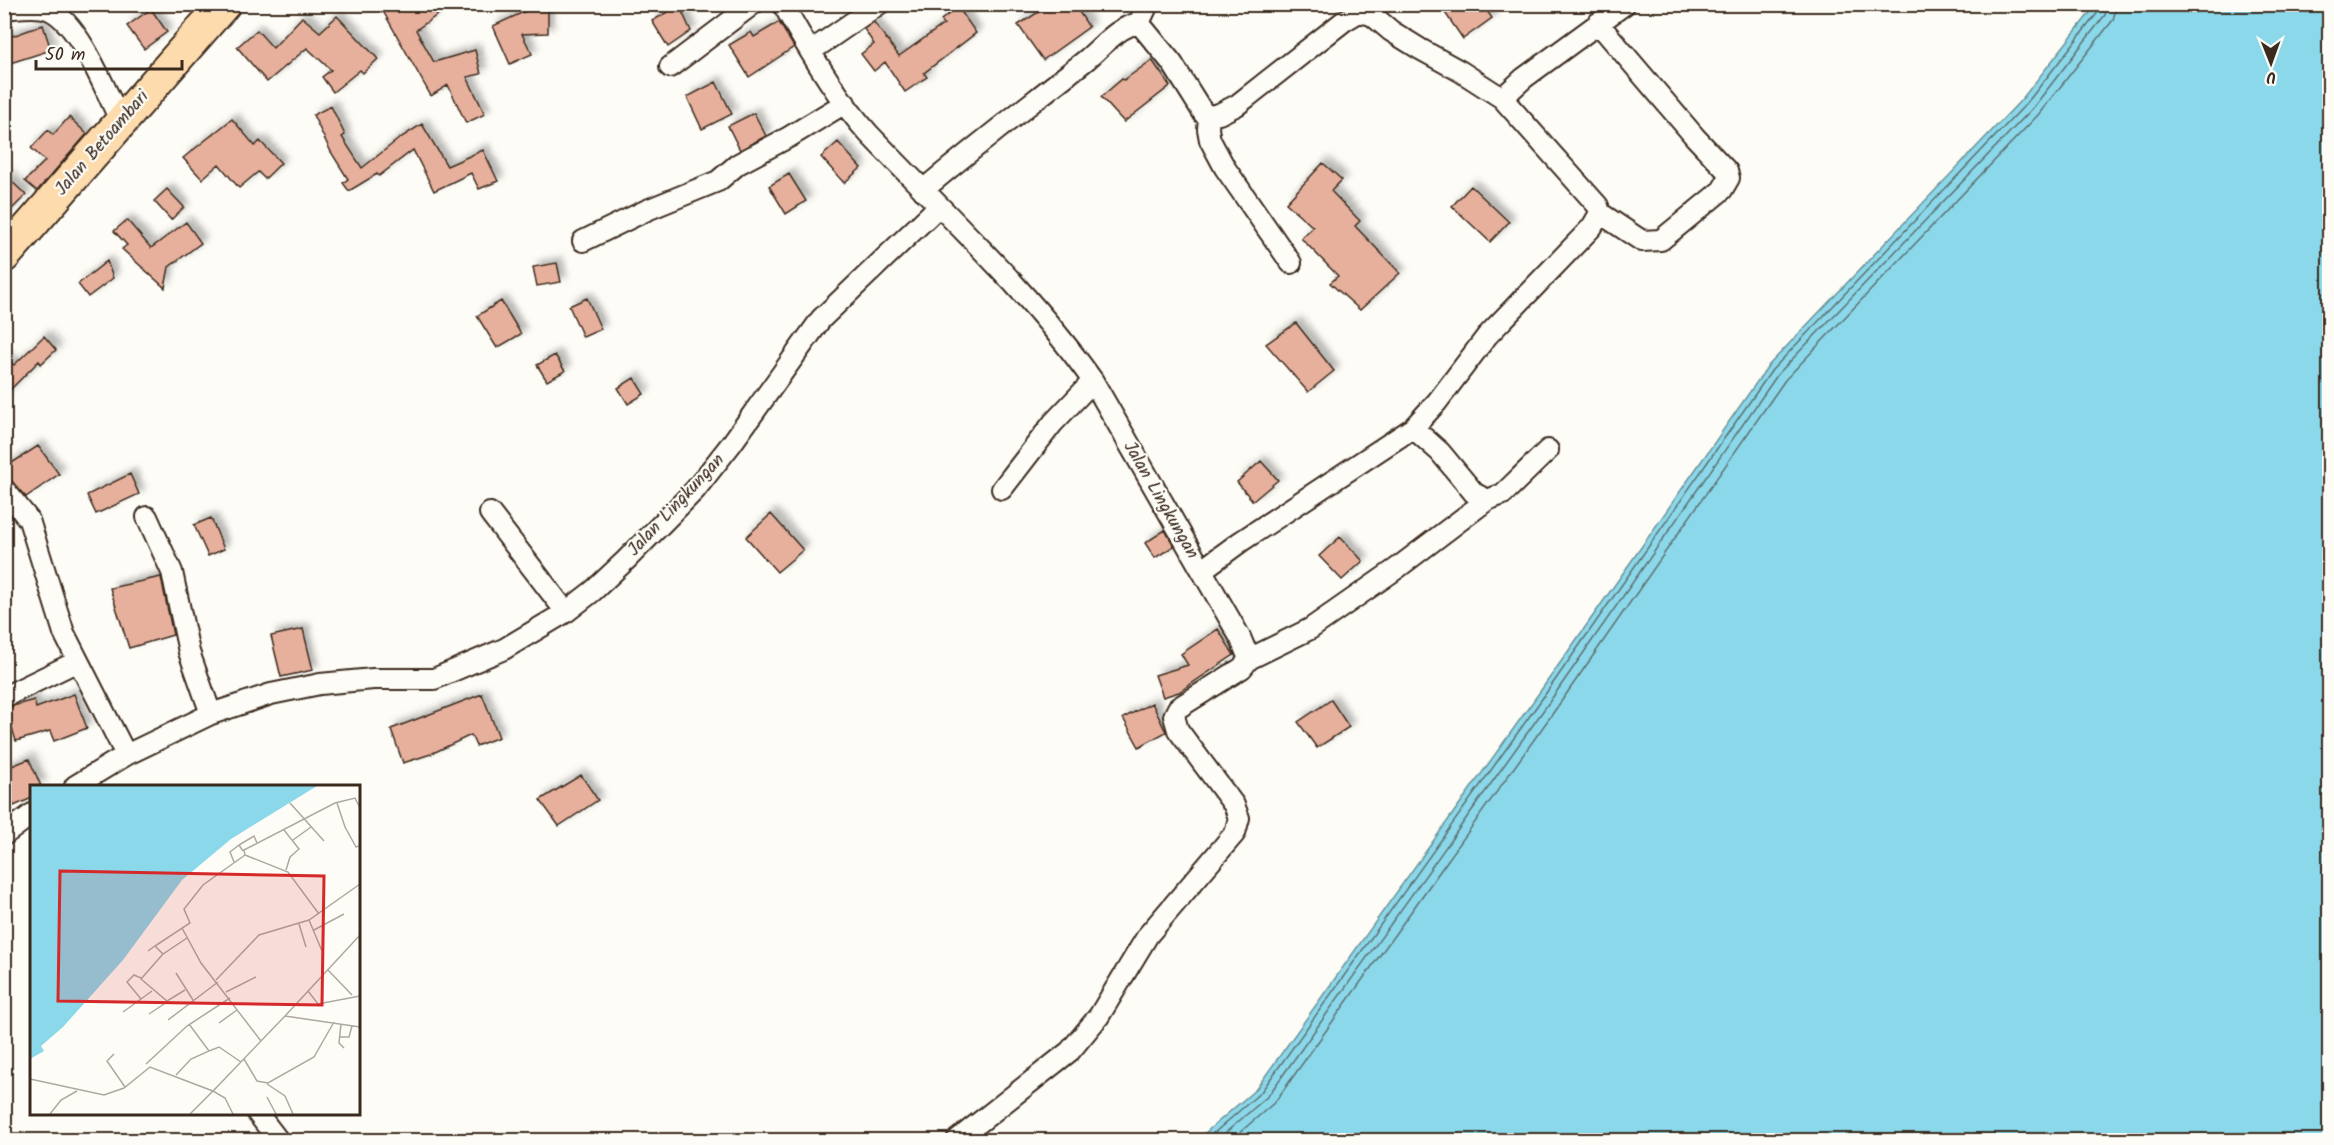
<svg xmlns="http://www.w3.org/2000/svg" width="2334" height="1145" font-family="Kalam,sans-serif">
<style>
.water{fill:#8bd8ea;stroke:#6b9298;stroke-width:1.5}
.lines{fill:none;stroke-linecap:round;stroke-linejoin:round}
.shore{stroke:#5b7070;stroke-width:1.5}
.building{fill:#e6b09c;stroke:#3b2a1e;stroke-width:1.5;filter:url(#shadow)}
.minor-casing{stroke:#3b2a1e;stroke-width:24}
.primary-casing{stroke:#3b2a1e;stroke-width:36}
.minor{stroke:#fdfcf7;stroke-width:20}
.primary{stroke:#fedbac;stroke-width:32}
.labels{text-anchor:middle;dominant-baseline:central;stroke-width:4.5;stroke-linejoin:round;paint-order:stroke}
.street-label{font-size:18px;fill:#3b2a1e;stroke:#fdfcf7}
.inset-road{fill:none;stroke:#afa8a0;stroke-width:1.5}
.view{fill:#d62828;fill-opacity:0.15;stroke:#d62828;stroke-width:3}
.inset-edge{fill:none;stroke:#3b2a1e;stroke-width:3}
</style>
<defs>
<filter id="shadow"><feDropShadow dx="5.5" dy="-5.5" stdDeviation="3" flood-color="#0004"/></filter>
</defs>
<rect width="100%" height="100%" fill="#fdfcf7"/>
<filter id="ink" filterUnits="userSpaceOnUse"><feTurbulence type="fractalNoise" baseFrequency=".0167" numOctaves="2"/><feDisplacementMap in="SourceGraphic" scale="12" xChannelSelector="R" yChannelSelector="G"/><feConvolveMatrix kernelMatrix="1 2 1 2 8 2 1 2 1" color-interpolation-filters="sRGB"/></filter>
<g filter="url(#ink)">
<path class="water" d="M2096,5H2329V1140H1197L1256,1089L1539,693L1768,366L2022,99Z"/>
<g class="lines">
<path class="shore" d="M1206,1140L1261,1092L1544,696L1772,370L2026,104L2099,11L2100,4
M1217,1140L1268,1096L1550,701L1778,374L2032,109L2105,15L2108,4
M1231,1140L1275,1102L1558,706L1785,380L2038,115L2113,20L2117,4"/>
</g>
<path class="building" d="M379,4H453L416,30L434,62L475,50L481,74L467,77L485,114L466,123L448,85L431,96Z
M1051,4H1074L1089,27L1043,60L1018,25Z
M1439,4H1482L1492,18L1463,39Z
M679,5L691,31L668,47L652,21Z
M528,7H548V33L522,34L532,54L510,64L493,26L528,10Z
M958,7L976,33L924,73L927,77L905,92L885,62L874,71L861,54L874,44L864,29L874,22L899,56L944,24L941,20Z
M151,9L167,32L144,49L127,26Z
M337,16L378,59L363,73L360,70L333,92L322,77L331,70L307,48L267,82L237,47L257,30L273,48L302,17L320,32Z
M779,22L794,47L749,77L729,45L751,32L754,37Z
M43,25L51,50L4,65V39Z
M1152,60L1170,86L1124,122L1101,97L1122,79L1124,80Z
M716,82L732,114L702,129L687,97Z
M331,106L345,135L342,137L362,168L400,138L422,124L447,166L483,150L498,181L479,189L471,173L434,191L413,150L379,176L377,174L349,191L343,183L348,179L331,152L313,115Z
M754,113L766,136L740,150L728,126Z
M69,117L87,134L37,191L25,181L45,161L31,148L48,130L53,135Z
M232,119L255,146L260,141L281,163L265,179L258,172L239,188L219,164L202,179L183,158Z
M838,142L861,168L844,183L821,157Z
M1323,163L1342,180L1331,191L1360,221L1355,226L1400,273L1360,310L1330,283L1338,276L1301,238L1313,227L1286,203Z
M4,174L26,195L4,217Z
M789,174L806,201L786,214L769,186Z
M1471,186L1509,222L1490,242L1452,206Z
M167,189L184,207L171,220L154,201Z
M127,220L151,248L186,222L201,243L169,267L165,288L122,249L127,245L114,231Z
M107,261L113,278L88,297L78,284Z
M557,263L561,282L537,286L533,267Z
M587,298L601,329L583,337L569,306Z
M501,301L521,334L497,348L477,316Z
M1296,323L1334,371L1308,392L1266,344Z
M44,336L56,350L41,364L39,361L4,396V356L14,365Z
M555,355L565,371L547,381L537,365Z
M634,378L644,394L628,404L618,388Z
M38,446L59,474L26,497L4,474V468Z
M1261,461L1278,480L1253,501L1237,482Z
M130,474L139,494L96,514L87,495Z
M771,514L803,550L777,572L746,537Z
M211,518L224,549L208,556L194,525Z
M1165,530L1174,546L1155,558L1145,543Z
M1340,537L1363,561L1342,580L1319,556Z
M161,577L173,635L129,648L110,588Z
M303,629L313,670L281,677L271,636Z
M1218,629L1234,655L1179,692L1163,697L1155,675L1188,665L1181,654Z
M74,694L87,728L54,741L50,731L16,741L6,708L34,700L36,708Z
M482,694L499,737L476,746L471,735L431,754L403,763L391,729Z
M1331,700L1349,727L1317,748L1298,722Z
M1152,703L1166,732L1139,747L1123,718Z
M29,759L41,786H32V798L14,806L4,783V769Z
M581,775L598,800L559,826L540,800Z"/>
<g class="lines">
<defs>
<path id="minor" d="M783,4C806,46 837,99 869,134C945,214 1029,290 1093,381L1240,637L1249,659
M4,9C18,8 38,4 50,10C80,24 106,92 121,122
M1139,23L1172,63L1204,114L1209,116L1208,129L1210,140L1225,168L1291,263
M1139,23L1148,4
M1598,23L1695,137L1727,171L1729,178L1722,190L1661,240L1642,241L1600,213
M811,51L879,4
M670,67L753,4
M1502,98L1524,78L1625,4
M1209,116L1219,114L1237,105L1344,21L1359,12L1372,15L1391,31L1420,49L1460,71L1502,98L1598,206L1600,213L1592,227L1487,336L1437,402L1413,428
M923,190C976,145 1032,103 1086,60C1103,46 1117,27 1139,23
M583,241L647,210L718,181L738,164L789,137L845,103
M4,489L29,520L64,633L126,755
M1002,489L1053,423L1093,381
M490,513L566,612
M147,517L172,572L189,652L211,714
M1202,570L1240,542L1413,428L1440,452L1474,493L1487,500L1503,494L1548,450
M4,697L78,661
M75,786L126,755L211,714L271,694L320,684L373,679H434L504,649L566,612L593,591L626,560L695,490L732,443L821,319L938,207
M4,835L32,814
M258,1114L278,1140
M957,1140L1070,1051L1099,1016L1148,935L1235,833L1239,818L1234,805L1178,730L1174,716L1178,708L1242,668L1249,659L1310,629L1396,569L1487,500"/>
<path id="primary" d="M4,256L224,4"/>
</defs>
<use href="#minor" class="minor-casing"/>
<use href="#primary" class="primary-casing"/>
<use href="#minor" class="minor"/>
<use href="#primary" class="primary"/>
</g>
</g>
<g class="labels">
<g class="street-label">
<text transform="translate(102 143) rotate(-49)">Jalan Betoambari</text>
<text transform="translate(1161 500) rotate(60)">Jalan Lingkungan</text>
<text transform="translate(676 505) rotate(-47)">Jalan Lingkungan</text>
</g>
</g>
<g transform="translate(30 785)">
<rect width="330" height="330" fill="#fdfcf7"/>
<path d="M0,1H287L201,54L152,95L93,175L33,242L11,261L14,266L0,274Z" fill="#8bd8ea"/>
<path class="inset-road" d="M260,18L294,56M307,18L315,42L326,62L330,61M254,45L269,64L260,72L256,85M263,55L281,42M209,60L224,51L227,58M215,70L258,87L289,129M204,77L200,67L209,60L213,66M279,135L292,166M269,139L276,162M152,143L171,178L231,256M284,145L314,129M125,161L160,138L154,124L173,100L215,70L214,65L305,18L325,13L330,23M118,166L125,161L133,169L157,153M133,169L111,194L137,216L155,205M298,185L322,210M146,188L163,215M186,195L229,150L279,135L330,99M278,206L288,219L330,211M196,207L226,192M111,214L97,197L104,190L111,193M93,227L122,206M119,229L137,217M255,231L330,150M255,231L330,242M138,235L188,197M189,238L207,225M311,239L309,258L314,263M309,252H319L322,241M179,266L189,262L211,277M84,269L77,276L95,302M214,274L227,296L238,298L284,272L304,237M116,279L157,241L200,213M146,290L161,274L179,266L159,239M0,294L74,310L94,303L120,282L183,306L255,231M237,299L255,311L263,329M237,312L246,329M20,329L31,315L47,306M160,329L183,306L195,313L203,329"/>
<path class="view" d="M30,86L294,91L292,220L28,216Z"/>
<rect width="330" height="330" class="inset-edge"/>
</g>
<rect width="2334" height="1145" fill="none" stroke="#fdfcf7" stroke-width="24"/>
<rect x="12" y="12" width="2310" height="1121" fill="none" stroke="#3b2a1e" stroke-width="2" filter="url(#ink)"/>
<g transform="translate(2271 63) rotate(179)" stroke="#fdfcf7" stroke-width="4.5" paint-order="stroke">
<path d="M0-4.5L10 22L0 15L-10 22Z" fill="#3b2a1e"/>
<text y="-9" font-size="16" font-weight="bold" text-anchor="middle" fill="#3b2a1e">U</text>
</g>
<path d="M36 60v9h146v-9" fill="none" stroke="#3b2a1e" stroke-width="3"/>
<text x="45" y="60" font-size="18" fill="#3b2a1e" stroke="#fdfcf7" stroke-width="4.5" paint-order="stroke">50 m</text>
</svg>
